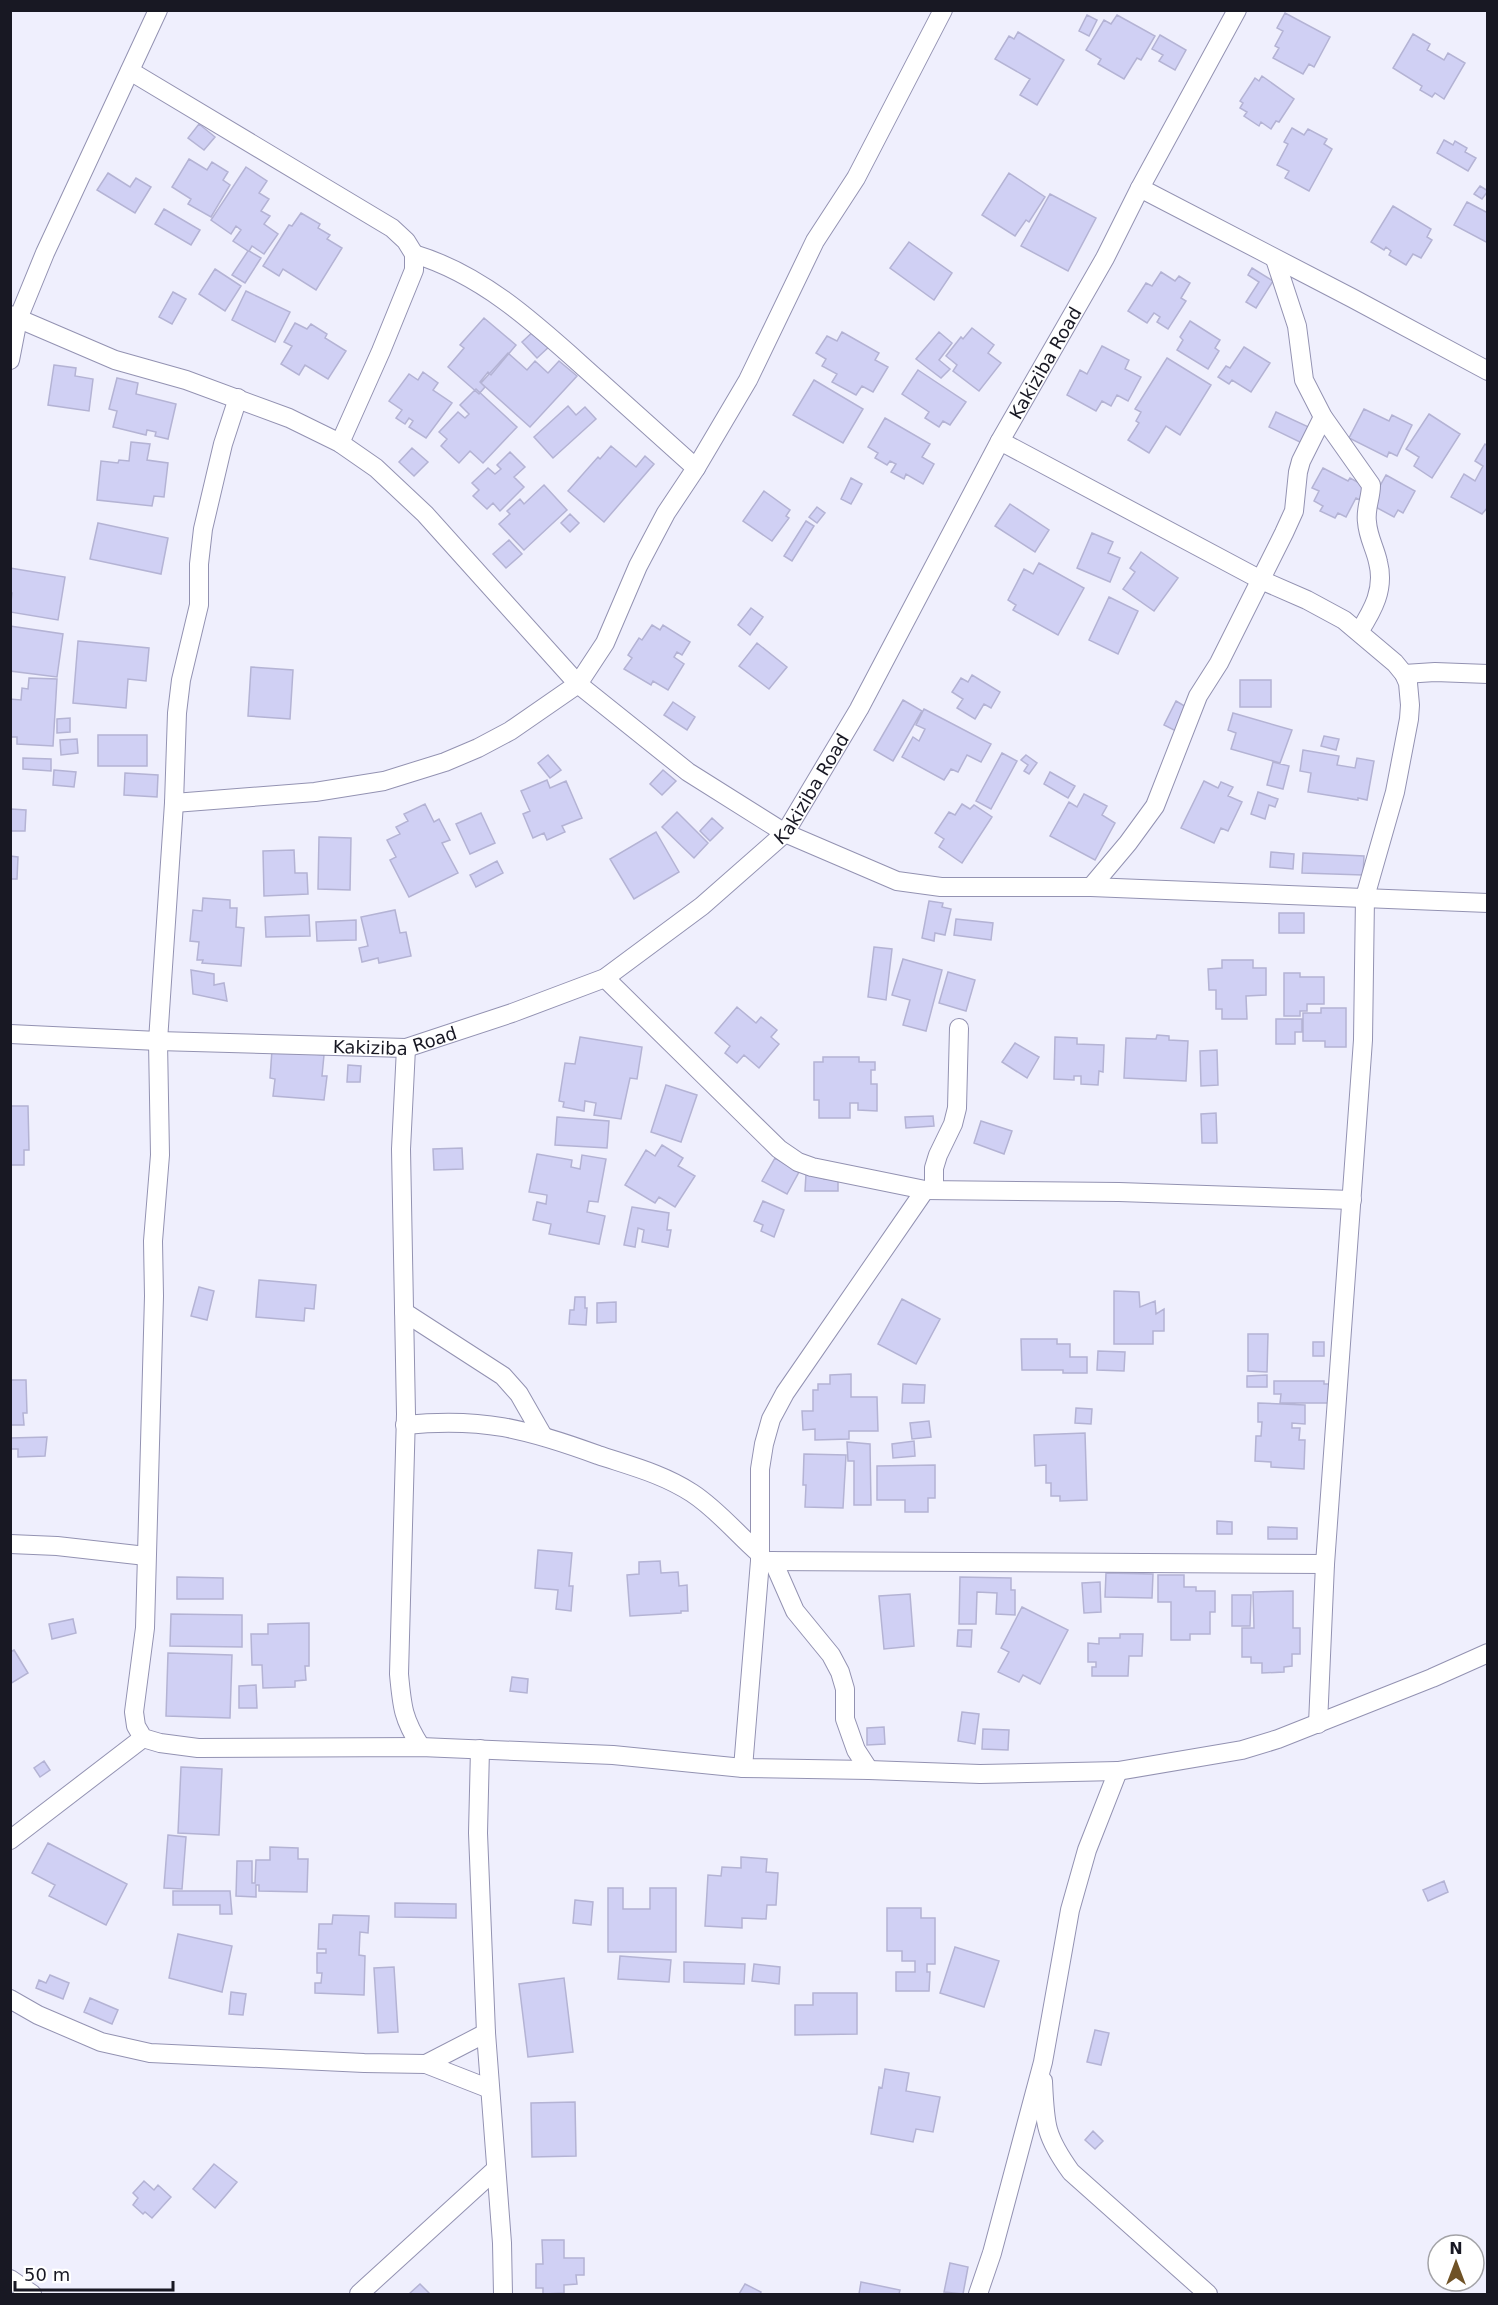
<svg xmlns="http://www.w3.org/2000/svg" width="1498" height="2305" font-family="'DejaVu Sans',sans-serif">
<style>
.building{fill:#d0d0f4;stroke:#b4b3d4;stroke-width:1.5}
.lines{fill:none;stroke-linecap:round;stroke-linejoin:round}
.minor-casing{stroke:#9392b2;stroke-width:20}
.minor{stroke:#fff;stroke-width:18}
.labels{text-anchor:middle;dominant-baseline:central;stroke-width:6;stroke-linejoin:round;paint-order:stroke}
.street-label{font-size:18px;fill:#181823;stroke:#fff}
</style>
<rect width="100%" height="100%" fill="#efeffd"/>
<path class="building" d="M1285,13L1330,37L1314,67L1309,64L1303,74L1273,58L1279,48L1275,46L1283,31L1277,28Z
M1087,15L1097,20L1089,36L1079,31Z
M1117,15L1155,36L1141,60L1137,58L1124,79L1098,64L1101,59L1086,50L1104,20L1111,24Z
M1018,32L1064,60L1037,105L1020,95L1030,79L995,59L1009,36L1014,39Z
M1413,34L1430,44L1427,50L1444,60L1448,53L1465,63L1444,99L1435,93L1432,97L1420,90L1422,86L1393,68Z
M1160,35L1186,50L1175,70L1159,61L1163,55L1152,49Z
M1262,76L1294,99L1279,122L1276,121L1271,129L1261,122L1259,126L1244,116L1247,112L1240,108L1243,103L1240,101L1255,78L1259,81Z
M199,124L215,137L204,150L188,138Z
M1292,128L1304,135L1308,129L1327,139L1324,144L1332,149L1309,191L1285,178L1289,171L1277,165L1288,144L1284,142Z
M1444,140L1453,145L1455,141L1467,148L1465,152L1476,158L1468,171L1437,153Z
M189,159L207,170L212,162L228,172L223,180L230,185L211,217L188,204L191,199L172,187Z
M246,167L267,181L259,193L269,199L261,211L270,216L264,224L278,234L264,254L252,246L249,251L261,258L245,283L232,275L248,251L233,241L241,230L236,226L231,234L211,220Z
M108,173L130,187L136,178L151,187L135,213L97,190Z
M1009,173L1045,197L1029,222L1026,220L1015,236L982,215Z
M1480,186L1488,191L1482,199L1474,194Z
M1050,194L1096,218L1068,271L1021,246Z
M1467,202L1488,213V243L1454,225Z
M1393,206L1431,229L1427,237L1432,240L1421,258L1413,254L1406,265L1389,255L1391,251L1386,247L1384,250L1371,242Z
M164,209L200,230L191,245L155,224Z
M301,213L320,224L318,228L330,235L327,239L342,248L316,290L283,269L279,276L263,266L289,225L292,226Z
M909,242L952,273L934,300L890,268Z
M1252,268L1273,281L1256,308L1246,302L1259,282L1248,275Z
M215,269L241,286L225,311L199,294Z
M1161,272L1175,281L1179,276L1190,283L1181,298L1186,301L1168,329L1157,322L1160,317L1154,313L1147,323L1128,311L1146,283L1152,286Z
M246,291L290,312L275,342L232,320Z
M173,292L186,299L172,324L159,317Z
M484,318L516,345L491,375L488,372L480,382L485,387L479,394L448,367L464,348L460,345Z
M1190,321L1220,340L1215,348L1219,351L1208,369L1177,350L1183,340L1180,337Z
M295,323L307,329L311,324L327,334L325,338L346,351L328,379L305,365L299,375L281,364L292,346L284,342Z
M972,328L994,345L988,353L1001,363L979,391L953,371L957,365L946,356L961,337L963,339Z
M536,329L551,345L537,358L522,342Z
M842,332L879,353L875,360L888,367L873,392L862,386L856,395L832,382L837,374L822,366L826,359L816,353L827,336L837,341Z
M939,332L952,343L939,360L950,369L941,378L916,359Z
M1102,346L1129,360L1125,369L1141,377L1128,401L1117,395L1111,406L1102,401L1096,411L1067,395L1080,370L1087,374Z
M1244,347L1270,363L1251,392L1232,380L1229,384L1218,377L1226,366L1230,368Z
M508,353L527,370L535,361L548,373L559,361L577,376L530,427L481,383Z
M1167,358L1211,385L1180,435L1166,426L1149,453L1128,440L1139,423L1136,421L1141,412L1135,409Z
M54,365L76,368L75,376L93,379L89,411L48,405Z
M918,370L966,402L950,425L943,421L939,427L925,418L929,412L902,394Z
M423,372L438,383L433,390L452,403L426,438L409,427L413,421L409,418L405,424L396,418L402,410L389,401L409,374L418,380Z
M117,378L138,383L136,394L176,404L168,439L155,436L156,432L147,430L146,435L113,427L117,411L109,409Z
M814,380L863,409L843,443L793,415Z
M476,389L517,427L483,463L470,451L459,463L441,446L447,439L439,432L458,412L465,418L469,414L460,405Z
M568,406L576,415L585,407L596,419L553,458L534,437Z
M1364,409L1389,421L1392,415L1412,425L1397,456L1389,452L1387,457L1349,438Z
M1276,412L1313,429L1306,445L1269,427Z
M1429,414L1460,434L1432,478L1414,466L1419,457L1406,449Z
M885,418L930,444L922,457L934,464L923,484L906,474L904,479L891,472L896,464L890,461L887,465L875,458L878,453L868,447Z
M131,442L150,444L147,460L168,463L164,497L154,496L152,506L97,500L101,461L118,463L119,460L129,461Z
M1485,444L1488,446V507L1482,514L1451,497L1464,474L1475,481L1483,466L1475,461Z
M611,446L636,467L645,456L654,464L604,522L568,491L598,457L600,459Z
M412,448L428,462L414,476L399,462Z
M510,452L525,467L514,477L524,487L500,511L493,503L487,509L473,496L479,490L472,483L488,468L495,474L501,469L497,465Z
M1323,468L1348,481L1350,478L1369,488L1362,501L1356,498L1346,517L1338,513L1335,518L1320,511L1323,506L1314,501L1319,491L1312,488Z
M1386,475L1415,491L1403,513L1398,510L1394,517L1370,504Z
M851,478L862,484L851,504L841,499Z
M544,485L567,510L524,550L499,524L510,514L507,511L520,499L524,504Z
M764,491L790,510L786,516L789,518L772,541L743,521Z
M1010,504L1049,530L1035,552L995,526Z
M817,507L825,513L817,523L809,517Z
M570,514L579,523L570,532L561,523Z
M806,521L814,526L792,561L784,556Z
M98,523L168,538L161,574L90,559Z
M1092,533L1113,542L1108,553L1120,558L1110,582L1077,568Z
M509,540L522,554L506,568L493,554Z
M1141,552L1178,578L1154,611L1123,589L1135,572L1130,568Z
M1039,563L1084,588L1058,635L1013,610L1016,605L1008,600L1024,569L1033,574Z
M10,568L65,577L58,620L10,612L12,593H10Z
M1109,597L1138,611L1118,654L1089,640Z
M751,608L763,617L750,635L738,625Z
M652,625L660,630L663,625L690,642L682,655L677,652L674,657L684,664L668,690L653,681L651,685L624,669L632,658L628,655L639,638L642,640Z
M10,626L63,634L57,677L10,671Z
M78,641L149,648L146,681L128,679L126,708L73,703Z
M757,643L787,667L769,689L739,666Z
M251,667L293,670L290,719L248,716Z
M972,675L1000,692L991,708L984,704L975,719L957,708L963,699L952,692L961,678L968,682Z
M29,678L57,679L53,746L17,744V737H10V699L21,700L22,688L28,689Z
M1240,680H1271V707H1240Z
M903,700L922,711L893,761L874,750Z
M1176,701L1188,708L1176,731L1164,725Z
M673,702L695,717L687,730L664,715Z
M924,709L991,744L981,762L967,755L958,772L951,769L944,780L902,757L913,737L919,741L925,729L916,725Z
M1233,713L1292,730L1280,763L1231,749L1236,733L1228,730Z
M70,718V732L57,733V719Z
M98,735H147V766H98Z
M1324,736L1339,739L1336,750L1321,746Z
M77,739L78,753L61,755L60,740Z
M1303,750L1339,756L1337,765L1355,768L1357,758L1374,761L1367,800L1358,798V800L1308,792L1311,773L1300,771Z
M1002,753L1017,761L991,809L976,801Z
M548,755L561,770L550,778L538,763Z
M1026,755L1037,763L1029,774L1024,771L1028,765L1021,760Z
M23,758L51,759V771L23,769Z
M1273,762L1289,766L1283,789L1267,785Z
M54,770L76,772L74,787L53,785Z
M663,770L676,781L662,795L650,784Z
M1050,772L1075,786L1068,798L1044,784Z
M125,773L158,775L157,797L124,795Z
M547,780L550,788L566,781L582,818L562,826L565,832L547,840L544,833L533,838L523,814L530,811L521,791Z
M1204,781L1218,788L1221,782L1233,787L1228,796L1242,802L1228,831L1221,828L1214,843L1181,828Z
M1258,792L1278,799L1275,807L1269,805L1265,819L1251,814Z
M1084,794L1107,806L1102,815L1115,823L1095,860L1050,836L1069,802L1077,807Z
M425,804L434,822L439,819L450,840L442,843L458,873L409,897L390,860L396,857L387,840L400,834L396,827L408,821L404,814Z
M962,804L970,809L974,805L992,817L962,863L939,847L944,839L935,833L949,812L955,815Z
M11,809L26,810L25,831H11Z
M677,812L708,843L694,858L662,827Z
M481,813L495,843L470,854L456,824Z
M712,818L723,828L710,841L700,831Z
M656,832L679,872L634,899L610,859Z
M319,837L351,838L350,890L318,889Z
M294,850L295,873H307L308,894L264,896L263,851Z
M1271,852L1294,854L1293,869L1270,867Z
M1303,853L1364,856L1363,875L1302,873Z
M10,856L18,857L17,879H10Z
M497,861L503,873L476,887L470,875Z
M203,898L230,900V908H237L236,927L244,928L241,966L202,963L203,960H197L199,942L190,941L193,910L202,911Z
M929,901L943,903L942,907L951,909L945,935L935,933L934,941L922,938Z
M395,910L400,933L406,932L411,956L379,963L378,958L362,962L359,948L368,946L361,917Z
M1279,913H1304V933H1279Z
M309,915L310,936L266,937L265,917Z
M956,919L993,923L991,940L954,935Z
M356,920V940L317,941L316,922Z
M874,947L892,949L886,1000L868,997Z
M903,959L942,970L926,1031L903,1025L910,1000L892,995Z
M1222,960H1253V968H1266V995L1246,996L1247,1019H1222V1009H1216V990H1209L1208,969L1222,968Z
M191,970L214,974V985L224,983L227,1001L193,994Z
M948,972L975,980L966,1011L939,1003Z
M1284,973H1300V977H1324V1004H1307V1011H1300V1016H1284Z
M737,1007L756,1023L761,1017L777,1030L771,1037L779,1044L759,1068L744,1055L737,1063L725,1053L730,1046L715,1033Z
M1321,1008H1346V1047H1325V1041H1303V1013H1321Z
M1276,1019H1302V1032H1295V1044H1276Z
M1157,1035L1169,1036V1040L1188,1041L1186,1081L1124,1078L1126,1038L1156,1039Z
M580,1037L642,1047L637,1079L630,1078L621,1119L594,1115L596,1103L585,1101L584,1111L563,1107L564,1102L559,1101L565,1063L575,1064Z
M1055,1037L1077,1038V1044L1104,1045L1103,1072L1099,1071L1098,1085L1081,1084V1076H1074V1080L1054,1079Z
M1015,1043L1039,1057L1027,1078L1002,1062Z
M272,1050L324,1055L322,1076H327L324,1100L273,1096L275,1079L270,1078Z
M1217,1050L1218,1085L1201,1086L1200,1051Z
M823,1057H859V1062H875V1070H871V1084H877V1111L858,1110V1103H850V1118H819V1100H814V1062H823Z
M348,1065L361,1066L360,1082H347Z
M666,1085L697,1095L681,1142L651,1132Z
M10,1106H28L29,1150H24V1165H10Z
M1216,1113L1217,1143H1202L1201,1114Z
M933,1116L934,1126L906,1128L905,1117Z
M557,1117L609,1121L607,1148L555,1145Z
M981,1121L1012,1131L1004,1154L974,1143Z
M662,1145L683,1158L678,1166L695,1176L675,1207L659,1197L655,1203L625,1185L646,1150L655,1156Z
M462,1148L463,1169L434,1170L433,1149Z
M537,1154L572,1160L571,1167L580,1169L582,1155L606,1159L598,1202L589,1201L587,1212L605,1216L599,1244L549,1234L551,1224L533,1220L537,1202L546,1204L547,1195L529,1192Z
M775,1158L799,1172L787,1194L762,1181Z
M806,1174H825L824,1179H838V1191H805Z
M763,1201L784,1210L774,1237L761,1231L763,1225L754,1221Z
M632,1207L669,1213L667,1230H671L668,1247L642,1242L644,1230L638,1228L635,1247L624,1245Z
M259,1280L316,1285L314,1309L305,1308L304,1321L256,1317Z
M199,1287L214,1291L207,1320L191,1316Z
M1114,1291L1139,1292L1140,1307L1155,1301L1156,1314L1164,1309V1331H1153V1344H1114Z
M575,1297H585V1308H587L586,1325L569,1324L570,1310H574Z
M902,1299L940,1319L916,1364L878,1344Z
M616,1302V1322L597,1323V1303Z
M1248,1334H1268L1267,1372L1248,1371Z
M1021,1339H1057V1344H1070V1357H1087V1373H1063V1370H1022Z
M1313,1342H1324V1356H1313Z
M1098,1351L1125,1352L1124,1371L1097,1370Z
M851,1374V1397H877L878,1431H849V1439L815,1440V1429L803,1430L802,1411H813V1390H818V1384H830V1375Z
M1267,1375V1387H1247V1376Z
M10,1380H26L27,1413H23L24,1425H10Z
M1274,1381H1324V1384H1329V1403H1280L1281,1394H1274Z
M903,1384L925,1385L924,1403H902Z
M1258,1403L1305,1405V1424L1292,1423V1428H1300L1299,1440H1305L1304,1469L1271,1467V1462L1255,1461L1256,1436H1261L1262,1422H1258Z
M1076,1408L1092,1409L1091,1424L1075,1423Z
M929,1421L931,1437L912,1439L910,1423Z
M1085,1433L1087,1500L1060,1501V1496H1051V1483H1046V1465L1035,1466L1034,1435Z
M47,1437L45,1456L18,1457V1449H10V1438Z
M914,1441L915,1456L893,1458L892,1444Z
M847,1442L870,1444L871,1505H854V1461H848Z
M804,1454L846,1455L843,1508L805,1507L806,1485H803Z
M935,1465V1498H928V1512H905V1500H877V1466Z
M1217,1521L1232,1522V1534H1217Z
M1268,1527L1297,1528V1539H1268Z
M538,1550L572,1553L569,1586H573L571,1611L556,1609L558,1590L535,1588Z
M660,1561L661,1573L678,1572L679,1586L687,1585L688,1611H681V1613L630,1616L627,1575L639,1574V1562Z
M1106,1573L1153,1574L1152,1598L1105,1597Z
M1158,1575H1184V1587H1196V1591H1215V1612H1210V1634H1190V1640H1171V1602H1158Z
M177,1577L223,1578V1599H177Z
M960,1577L1011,1578V1590H1015V1615L996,1614L997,1593L977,1592L976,1624H959Z
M1100,1582L1101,1612L1084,1613L1082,1583Z
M1293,1591V1628H1300V1654H1292V1666L1284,1667V1672L1262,1673V1663H1251V1657H1242V1628H1254L1253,1592Z
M910,1594L914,1646L884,1649L879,1596Z
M1232,1595H1251L1250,1626H1232Z
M1022,1607L1068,1630L1040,1684L1023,1675L1019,1682L998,1672L1009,1652L1001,1648Z
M171,1614L242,1615V1647L170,1646Z
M73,1619L76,1633L52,1639L49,1624Z
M309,1623V1666H305L306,1680L295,1681V1687L263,1688L262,1665H252L251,1634H268V1624Z
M958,1630H972L971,1647L957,1646Z
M1120,1634H1143L1142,1656H1129L1128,1676H1092V1667H1096V1662H1088V1643L1099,1644V1638H1120Z
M14,1650L28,1673L10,1684V1652Z
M168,1653L232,1655L230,1718L166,1716Z
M512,1677L528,1679L527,1693L510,1691Z
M256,1685L257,1708H239V1686Z
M962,1712L979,1714L975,1744L958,1741Z
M884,1727L885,1744L867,1745V1728Z
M983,1729L1009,1730L1008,1750L982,1749Z
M44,1761L50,1770L40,1777L34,1768Z
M181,1767L222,1769L219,1835L178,1833Z
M168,1835L186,1837L182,1889L164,1888Z
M48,1843L127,1884L106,1925L49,1896L55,1885L32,1873Z
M270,1847L298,1848V1859H308L307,1892L259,1891V1885H256V1897L236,1896L237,1861H252V1883H255L256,1860H270Z
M741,1857L767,1859L766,1872L778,1873L776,1905H767L766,1919L742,1918V1928L705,1926L708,1875L721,1876L722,1867L741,1868Z
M1444,1881L1448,1892L1428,1901L1423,1890Z
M608,1888H623V1909H650V1888H676V1952H608Z
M173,1891H230L232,1914H220V1905H173Z
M575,1900L593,1902L591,1925L573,1923Z
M395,1903L456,1904V1918L395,1917Z
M887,1908H921V1918H935V1964H927V1972H930L929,1991H896V1972H915V1961H902V1951H887Z
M333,1915L369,1916L368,1933L360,1932L359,1955L365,1956L364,1995L315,1993V1983H321L322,1973H317V1953H326V1949H318L319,1924H332Z
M178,1934L232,1946L222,1992L169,1978Z
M955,1947L999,1961L984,2007L940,1993Z
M620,1956L671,1960L669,1982L618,1979Z
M684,1962L745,1964L744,1984L684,1982Z
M754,1964L780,1967L779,1984L752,1981Z
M394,1967L398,2032L378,2033L374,1968Z
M50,1975L69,1983L63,1999L36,1988L39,1980L46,1983Z
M564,1978L573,2052L528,2057L519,1984Z
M231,1992L246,1994L243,2015L229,2014Z
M813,1993H857V2034L795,2035V2005H813Z
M90,1998L118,2010L112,2024L84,2012Z
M1095,2030L1109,2033L1101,2065L1087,2062Z
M885,2069L909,2073L906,2091L940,2097L933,2132L916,2129L913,2142L871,2134L879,2087L882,2088Z
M575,2102L576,2156L532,2157L531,2103Z
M1093,2131L1103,2141L1095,2149L1085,2140Z
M214,2164L237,2182L215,2208L193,2189Z
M144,2181L154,2190L158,2185L171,2197L152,2218L145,2212L143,2214L133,2205L138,2198L133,2193Z
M542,2240H564V2258H584V2275H576L577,2284L564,2285V2293L543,2294V2288H536V2264H543Z
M950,2263L968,2267L963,2294L944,2292Z
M861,2282L900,2290L899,2294H859Z
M420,2284L430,2294H409Z
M745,2284L761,2292L760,2294H739Z"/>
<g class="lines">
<defs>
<g id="minor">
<path d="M130,71L392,228L406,241L414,254V270L381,351L340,443"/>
<path d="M1140,188L1352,298L1488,371"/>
<path d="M414,254C487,276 542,330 597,379C630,409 663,438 696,468"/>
<path d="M1275,259L1297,326L1304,380L1323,417L1371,485C1371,498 1365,509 1367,522C1368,537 1375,548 1378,562C1385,589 1373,610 1359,632"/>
<path d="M10,315L115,360L186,380L289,418L340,443L376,468L425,514L578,684L688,772L785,833L897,881L941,887H1091L1488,903"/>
<path d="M10,360L18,319L45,253L158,10"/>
<path d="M238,398L223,444L203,529L199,564V605L181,680L177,713L174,803L158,1041L160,1155L153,1241L154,1296L145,1628L134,1712L136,1726L143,1738L160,1743L198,1748L421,1747L613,1755L743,1768L869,1770L980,1774L1118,1771L1242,1750L1278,1739L1432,1678L1488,1653"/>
<path d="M1000,441L1261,580L1307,600L1344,620L1395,663L1404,674L1408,683L1410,705L1409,719L1395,792L1365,897L1363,1040L1325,1564L1318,1724"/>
<path d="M1404,674L1435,672L1488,674"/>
<path d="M174,803L315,792L384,781L445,762L478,748L510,731L578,684L605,643L638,566L666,513L696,468L748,380L815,241L856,178L943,10"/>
<path d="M1091,887L1128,843L1155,806L1198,696L1219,663L1284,533L1294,511L1298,472L1301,461L1323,417"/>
<path d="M605,978L779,1149L798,1162L812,1167L925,1190L1119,1192L1352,1200"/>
<path id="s1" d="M10,1034L158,1041L406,1048L512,1013L605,978L702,906L785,833L859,709L1000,441L1105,258L1140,188L1237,10"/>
<path d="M406,1048L401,1149L406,1414L399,1674C402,1707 403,1719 421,1747"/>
<path d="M934,1190V1168L938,1155L953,1124L957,1108L959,1028"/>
<path d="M404,1312L503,1376L519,1394L543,1436"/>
<path d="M405,1425C482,1417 527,1429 598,1455C631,1466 663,1474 692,1493C718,1510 737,1534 760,1554"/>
<path d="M10,1544L57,1546L146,1556"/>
<path d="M760,1561L1325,1564"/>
<path d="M773,1561L795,1611L831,1655L840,1672L845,1689V1719L856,1750L869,1770"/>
<path d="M480,1749L478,1833L486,2033L502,2243L503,2294"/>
<path d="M743,1768L760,1561V1469L764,1444L771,1419L785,1393L925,1190"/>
<path d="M10,1840L143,1738"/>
<path d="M10,1999L38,2015L101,2042L150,2053L364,2063L426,2064L486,2033"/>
<path d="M426,2064L490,2089"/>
<path d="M1043,2081C1045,2125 1045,2136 1071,2172L1208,2294"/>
<path d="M10,2279L32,2294"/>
<path d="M359,2294L495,2170"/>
<path d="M978,2294L992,2253L1043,2062L1070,1910L1087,1850L1118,1771"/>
</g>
</defs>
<use href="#minor" class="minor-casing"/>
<use href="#minor" class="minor"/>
</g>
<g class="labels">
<g class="street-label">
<text stroke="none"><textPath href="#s1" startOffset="1376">Kakiziba Road</textPath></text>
<text stroke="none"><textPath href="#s1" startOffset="890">Kakiziba Road</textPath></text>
<text stroke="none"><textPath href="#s1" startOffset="386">Kakiziba Road</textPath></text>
</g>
</g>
<rect width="1498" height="2305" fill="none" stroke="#181823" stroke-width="24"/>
<g transform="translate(1456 2263)"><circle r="28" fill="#ffffff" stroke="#a3a3a7" stroke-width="1.5"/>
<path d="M0-4.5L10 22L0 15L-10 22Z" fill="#6f5226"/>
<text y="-9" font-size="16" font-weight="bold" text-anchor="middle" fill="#181823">N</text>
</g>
<path d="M15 2281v9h158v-9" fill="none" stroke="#181823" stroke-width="3"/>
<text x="24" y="2281" font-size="18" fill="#181823" stroke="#ffffff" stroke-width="4.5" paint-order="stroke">50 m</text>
</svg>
